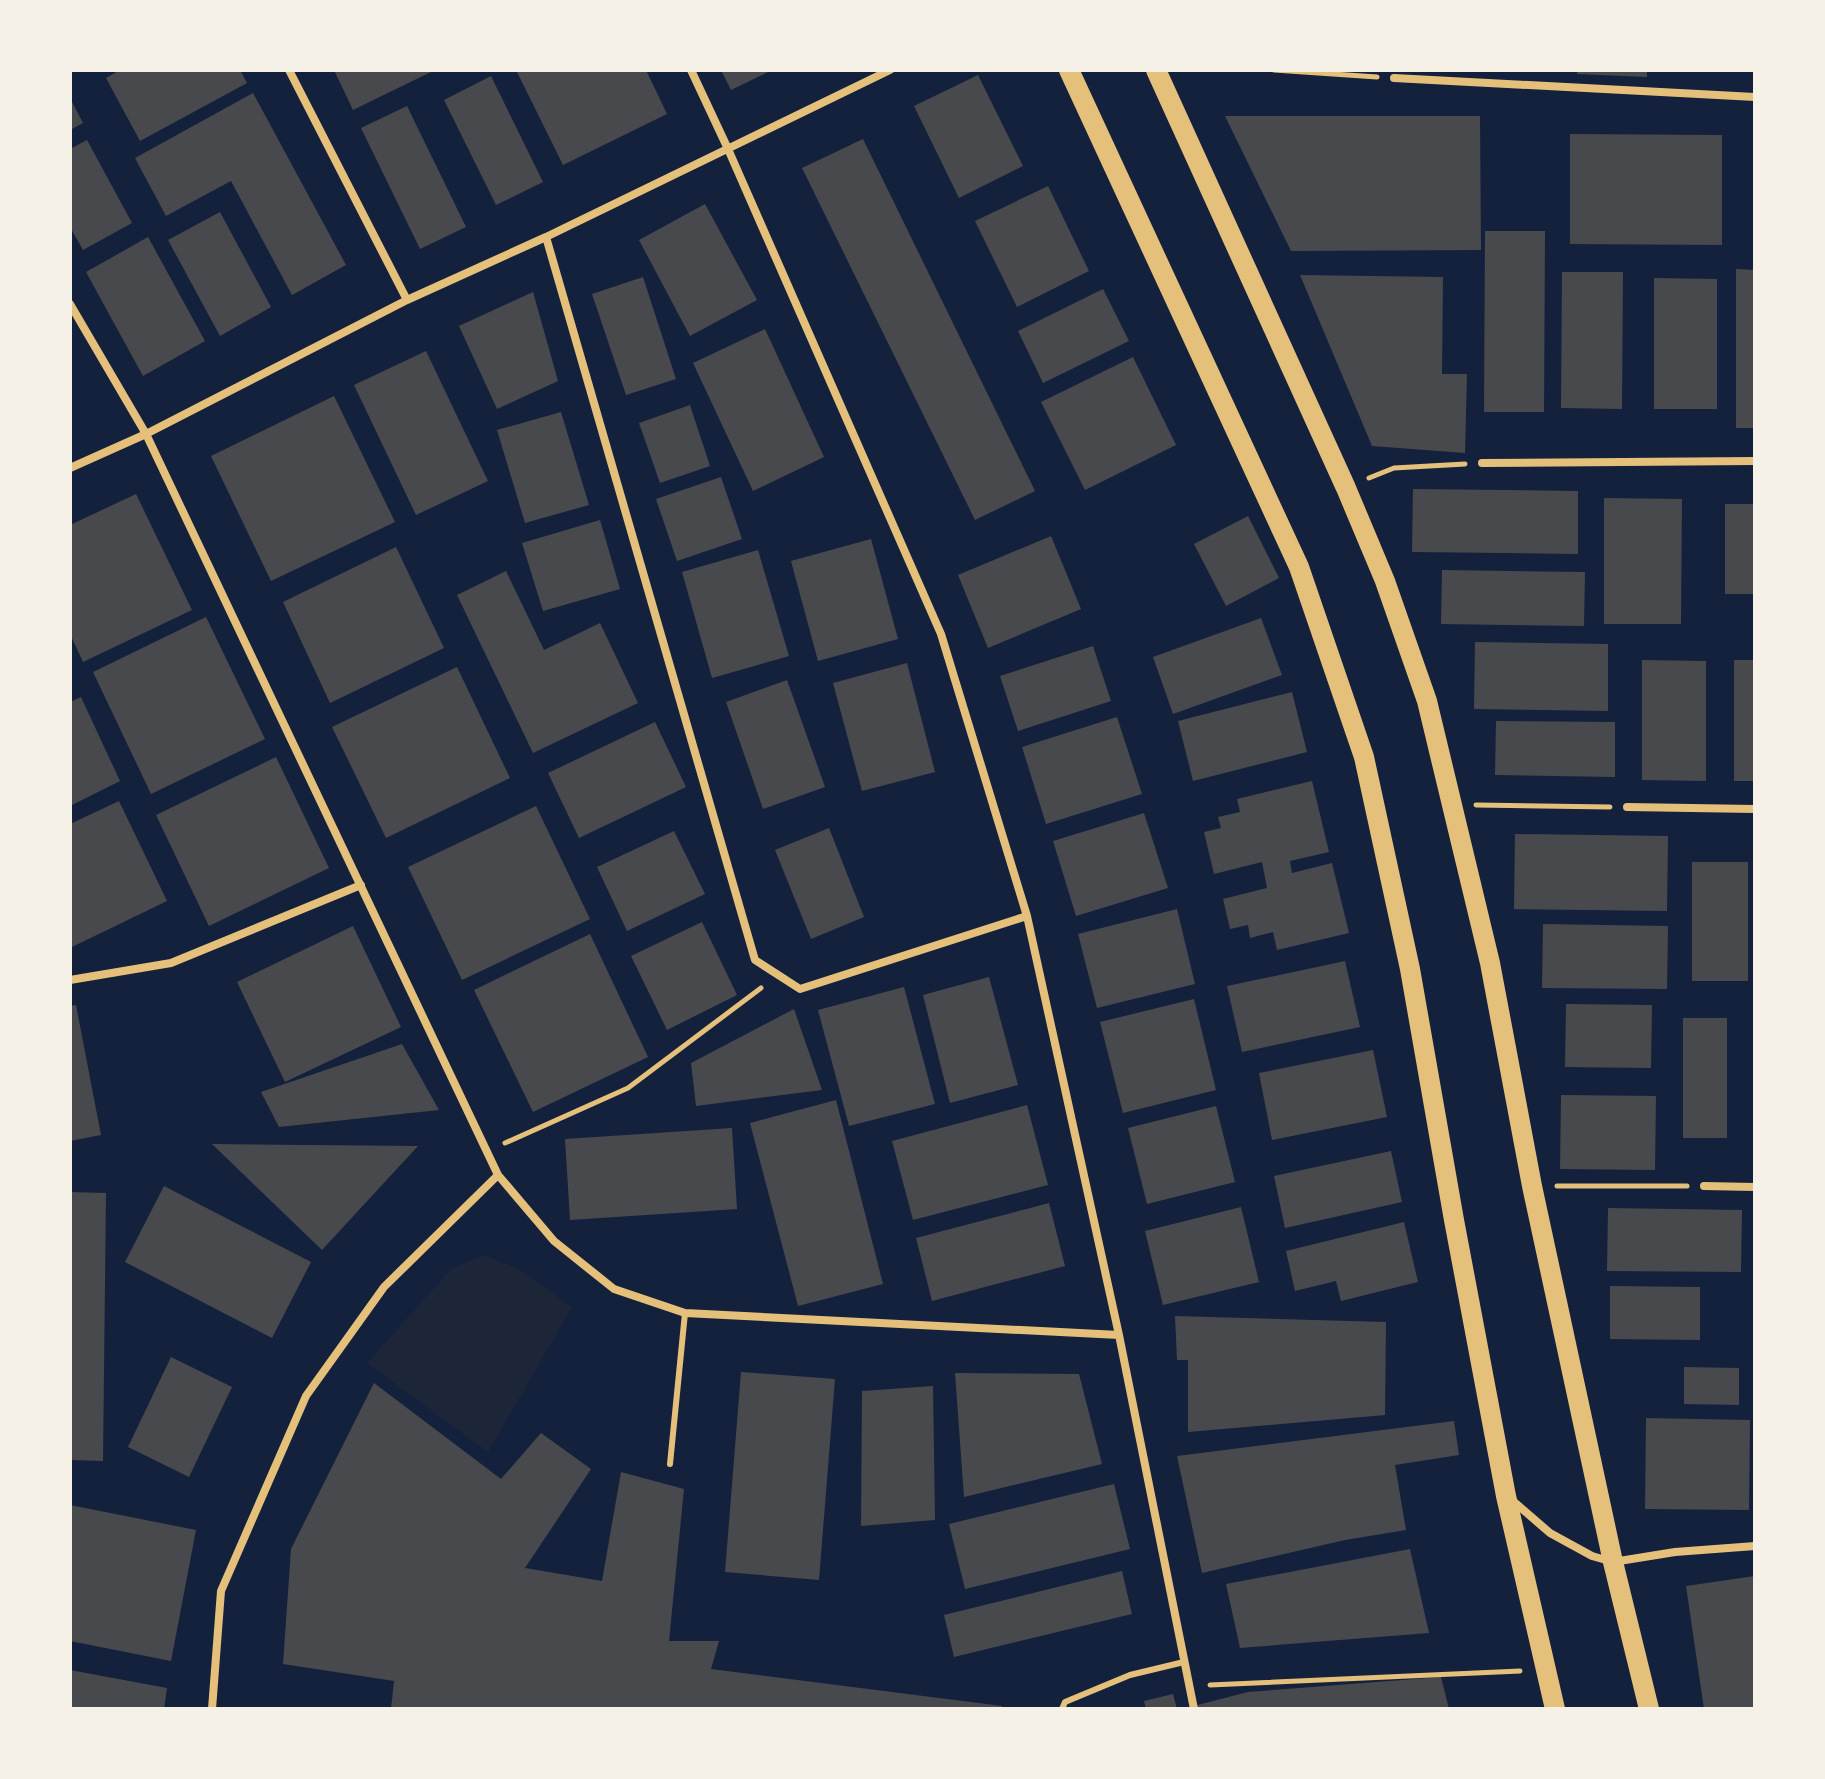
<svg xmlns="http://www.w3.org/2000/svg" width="1825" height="1779" font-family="'Roboto Condensed',sans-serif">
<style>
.green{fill:#1d2539}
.building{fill:#48494c}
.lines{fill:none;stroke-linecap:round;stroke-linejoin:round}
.path{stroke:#e5c07b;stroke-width:5}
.service{stroke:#e5c07b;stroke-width:6}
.minor{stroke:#e5c07b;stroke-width:8}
.primary{stroke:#e5c07b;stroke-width:20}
</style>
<rect width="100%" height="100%" fill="#14213d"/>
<path class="green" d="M483,1255L519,1269L572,1307L488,1452L367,1363L451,1269Z"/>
<path class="building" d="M120,70H240L247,83L140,141L106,78Z
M334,70H435L353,110Z
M516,70H646L667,114L563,165Z
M721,70H772L731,90Z
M1578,70H1647V77L1577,74Z
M978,75L1023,166L959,198L914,106Z
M491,76L543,182L496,205L444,100Z
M253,93L346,265L292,295L231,181L166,216L135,158Z
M70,98L83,123L70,130Z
M407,106L466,227L420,249L361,128Z
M1225,116H1480L1481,250L1291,251Z
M1570,134L1722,135V245L1570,244Z
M863,139L1035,491L975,520L802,168Z
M87,140L132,223L83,250L70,227V149Z
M1048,186L1089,271L1017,307L975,221Z
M705,204L757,300L690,336L639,240Z
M220,212L271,307L220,336L168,240Z
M1485,231H1545L1544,412H1484Z
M148,237L205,341L143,376L86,272Z
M1736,269L1755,270V428H1736Z
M1562,272H1623L1622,409L1561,408Z
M1300,275L1443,277L1442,374H1467L1465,453L1372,446Z
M643,277L676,379L626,395L592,294Z
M1654,278L1717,279V409H1654Z
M1103,289L1129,341L1043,383L1018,331Z
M533,292L558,381L497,409L459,326Z
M765,329L824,457L753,491L693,363Z
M426,351L488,481L416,515L354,385Z
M1133,357L1176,445L1085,490L1041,402Z
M334,396L395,522L271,581L211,456Z
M690,405L710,466L660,483L639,423Z
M561,412L589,505L525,523L497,430Z
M721,477L742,539L677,561L656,499Z
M1413,489L1578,491V554L1412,552Z
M136,494L192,610L83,662L70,634V525Z
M1604,498L1682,499L1681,624H1604Z
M1725,504H1755V594H1725Z
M1248,516L1279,578L1226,606L1194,544Z
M600,520L620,589L543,611L522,543Z
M1051,536L1081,609L988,648L958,575Z
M871,539L898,639L818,661L791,561Z
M396,547L444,648L330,703L283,602Z
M758,550L789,656L712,678L682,572Z
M1442,570L1585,572L1584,626L1441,624Z
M506,571L544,650L600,623L638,703L533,753L457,595Z
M206,617L265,739L151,794L93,672Z
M1261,618L1282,675L1173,714L1153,657Z
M1475,642L1608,644V711L1474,709Z
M1093,646L1111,701L1018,731L1000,676Z
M1642,660L1706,661V781L1642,780Z
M1734,660H1755V781H1734Z
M907,663L935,772L862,791L833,683Z
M457,667L510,778L386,838L332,727Z
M787,680L825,787L763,809L726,702Z
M1292,692L1307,752L1193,781L1178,721Z
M81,697L120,781L70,806V702Z
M1117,717L1142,794L1046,824L1022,747Z
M1496,721L1615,722V777L1495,775Z
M655,722L686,787L579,838L548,773Z
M276,757L329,868L209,926L156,815Z
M1312,781L1329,852L1290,861L1292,873L1332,863L1349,933L1277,950L1273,932L1250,938L1248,925L1230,929L1223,899L1267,888L1262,862L1214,874L1204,832L1221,828L1218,817L1240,812L1237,799Z
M119,801L167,901L72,947L70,942V824Z
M536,806L590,919L462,980L408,867Z
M1144,813L1168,888L1076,916L1053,841Z
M829,828L864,917L811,939L775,850Z
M674,831L705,894L627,931L597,867Z
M1515,834L1668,836L1667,911L1514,909Z
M1692,862H1748V981H1692Z
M1177,909L1195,984L1097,1008L1078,934Z
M702,922L737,995L667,1030L631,956Z
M1543,924L1668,926L1667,989L1542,988Z
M353,926L401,1027L285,1082L237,982Z
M590,934L648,1057L533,1112L474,990Z
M1345,961L1360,1027L1242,1052L1227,986Z
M989,977L1018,1085L950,1103L923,995Z
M904,987L935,1104L849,1126L818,1010Z
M1194,999L1216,1090L1123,1113L1100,1022Z
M1566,1004L1652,1005L1651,1068L1565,1067Z
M76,1005L101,1135L70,1141V1006Z
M794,1009L822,1090L696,1106L691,1063Z
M1683,1018H1727V1138H1683Z
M402,1044L439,1110L279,1127L261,1092Z
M1373,1050L1387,1117L1272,1140L1259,1073Z
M1561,1095L1656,1096L1655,1170L1560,1169Z
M836,1100L883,1284L798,1306L750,1123Z
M1027,1105L1048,1185L913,1220L892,1141Z
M1216,1106L1235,1182L1147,1204L1128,1128Z
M732,1128L737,1209L570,1220L565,1139Z
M212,1144L418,1146L322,1250Z
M1391,1151L1402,1202L1285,1228L1274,1176Z
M164,1186L311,1262L272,1338L125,1262Z
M70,1192L106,1193L103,1461L70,1460Z
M1049,1203L1065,1266L932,1301L916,1238Z
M1241,1207L1259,1282L1163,1305L1145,1231Z
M1608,1208L1742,1210L1741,1272L1607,1271Z
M1404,1222L1418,1282L1341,1301L1336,1281L1295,1291L1286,1251Z
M1610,1286L1700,1287V1340L1610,1339Z
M1175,1316L1386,1322L1385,1415L1188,1432V1360H1177Z
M171,1357L232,1387L189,1477L128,1447Z
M1684,1367L1739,1368V1405L1684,1404Z
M741,1372L835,1379L819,1580L725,1572Z
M955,1373L1079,1374L1102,1464L964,1497Z
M374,1383L501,1479L541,1433L591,1469L525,1568L602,1581L621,1472L684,1489L669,1641H719L711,1669L1002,1706V1709H391L394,1681L283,1664L291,1549Z
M933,1386L935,1520L861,1526L862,1391Z
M1646,1418L1750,1420L1749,1510L1645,1509Z
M1454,1421L1459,1455L1395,1465L1406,1530L1345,1540L1202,1573L1177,1456Z
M1114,1484L1130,1549L965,1589L949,1524Z
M70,1505L196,1530L171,1661L70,1641Z
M1410,1549L1429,1633L1240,1648L1226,1584Z
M1122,1571L1132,1614L954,1657L944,1615Z
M1755,1576V1709H1704L1686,1586Z
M70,1670L167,1688L164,1709H70Z
M1441,1677L1449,1709L1186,1708L1248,1692Z
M1173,1694L1177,1709H1146L1144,1701Z"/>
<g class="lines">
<path class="path" d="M1274,70L1377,77
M1369,478L1394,468L1465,464
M1476,805L1610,807
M505,1143L628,1088L761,988
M1557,1186H1687
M1210,1685L1520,1671"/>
<path class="service" d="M670,1464L685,1313
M1062,1709L1065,1702L1130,1675L1184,1662"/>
<path class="minor" d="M289,70L407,300
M691,70L728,149L941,634L1027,916L1119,1335L1194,1709
M1394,78L1755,97
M546,237L755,960L800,989L1027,916
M70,304L146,434L498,1175L554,1241L614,1289L685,1313L1119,1335
M1482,463L1755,461
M70,468L146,434L407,300L546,237L890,70
M1627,807L1755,809
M70,980L171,963L361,885
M1704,1186L1755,1187
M1513,1501L1550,1533L1592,1556L1613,1562L1675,1552L1755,1546
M212,1709L221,1591L306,1396L384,1287L498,1175"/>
<path class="primary" d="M1069,70L1299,567L1364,757L1410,969L1454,1220L1506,1496L1555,1709
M1156,70L1346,488L1385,581L1427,701L1490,963L1532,1186L1613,1562L1649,1709"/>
</g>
<rect width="1825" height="1779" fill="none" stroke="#f6f1e7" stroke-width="144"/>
</svg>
